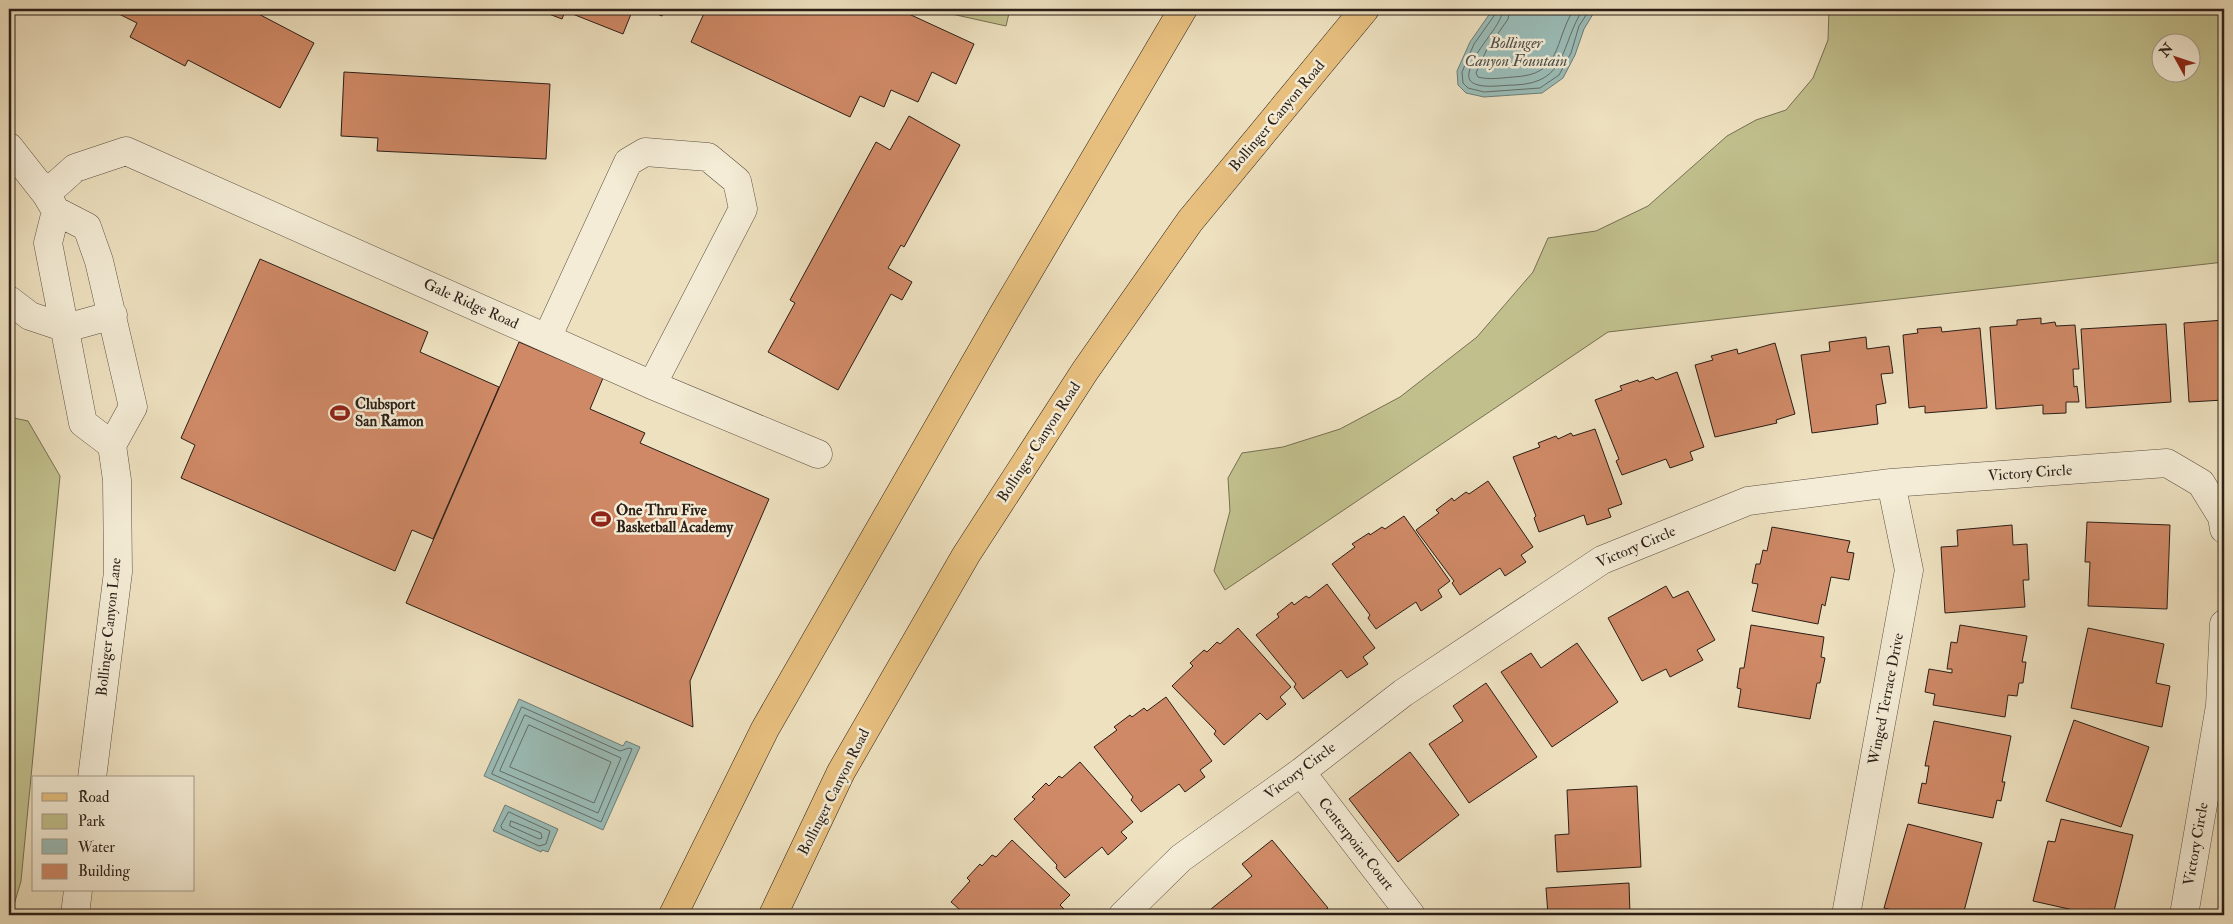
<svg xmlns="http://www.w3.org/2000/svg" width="2233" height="924" font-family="'IM FELL Double Pica',serif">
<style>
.green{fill:#c1c08d;stroke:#766f52;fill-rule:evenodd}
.water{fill:#9abcb7;stroke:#6d7d77}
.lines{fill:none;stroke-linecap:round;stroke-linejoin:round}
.shore{stroke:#626d67;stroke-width:1}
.building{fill:#cf8966;stroke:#2a1e17}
.minor-casing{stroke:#5b4f41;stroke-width:29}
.major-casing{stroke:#2a1e17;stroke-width:29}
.minor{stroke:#f4ecd6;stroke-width:28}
.major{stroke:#e7c080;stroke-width:28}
.labels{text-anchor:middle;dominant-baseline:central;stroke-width:5;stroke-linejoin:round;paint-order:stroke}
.street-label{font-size:15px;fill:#2a1e17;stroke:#f4ecd6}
.poi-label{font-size:15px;font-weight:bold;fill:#2a1e17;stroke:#f4ecd6;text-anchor:start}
.water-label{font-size:16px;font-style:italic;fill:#4c4d47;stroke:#f4ecd6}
</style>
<rect width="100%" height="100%" fill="#eee1c0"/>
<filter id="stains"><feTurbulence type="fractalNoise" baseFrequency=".004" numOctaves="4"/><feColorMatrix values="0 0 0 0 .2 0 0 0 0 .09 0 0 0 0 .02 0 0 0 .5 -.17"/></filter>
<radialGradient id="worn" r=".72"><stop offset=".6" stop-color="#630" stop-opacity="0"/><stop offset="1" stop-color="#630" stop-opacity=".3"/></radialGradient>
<path class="green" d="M929,9H1010L1006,26Z
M1829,9H2224V262L1608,332L1225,590L1214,571L1230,511L1228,478L1242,453L1283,447L1340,429L1400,397L1477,337L1533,272L1548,238L1596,231L1648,206L1727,136L1756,120L1786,110L1813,78L1828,40ZM2160,42H2190V72H2160Z
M9,417L28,421L60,476L21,881L11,915H9Z"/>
<path class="water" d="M1493,9H1596L1584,29L1575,55L1563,78L1542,93L1484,97L1466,93L1458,85L1457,71L1470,42Z
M519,699L623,746L626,741L640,747L603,830L484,776Z
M505,805L558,829L548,852L542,850L541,852L493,831Z"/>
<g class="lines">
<path class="shore" d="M1496,9V13L1474,44L1462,72L1463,83L1468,88L1484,92L1540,88L1559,75L1571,53L1579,26L1590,9
M1503,9C1502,27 1472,51 1469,73C1467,83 1476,85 1484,86C1493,87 1505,85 1515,85C1568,83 1560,45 1583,9
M1510,9L1508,19L1486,51L1476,73L1478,77C1489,80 1501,78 1513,77C1563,75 1553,42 1574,9
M522,707L620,751L629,748L632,749L601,822L492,774Z
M525,715L621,758L598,813L500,771Z
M529,725L611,762L594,803L510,767Z
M509,812L550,831L546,844L539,846L502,829L501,826Z
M511,821L541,833L542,838L539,839L510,826Z"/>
</g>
<path class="building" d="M109,9H249L314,43L280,108L188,60L185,66L130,37L137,23Z
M536,9H566L562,19Z
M566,9H633L623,34L565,11Z
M645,9H665L662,16Z
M706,9H842L847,11V9H898L974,44L956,84L932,72L918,102L891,90L884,107L860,96L850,117L691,42Z
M344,72L550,84L546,159L377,151L378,138L341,136Z
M909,116L960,145L904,247L901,245L888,268L912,282L902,300L891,294L838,390L768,352L795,303L790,300L876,142L890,150Z
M260,259L428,332L420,352L499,387L433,539L412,530L395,571L181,478L195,445L181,438Z
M2041,318V324L2055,322L2056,326L2075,325L2079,369H2073L2074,387L2077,386L2079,402H2066V413L2043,414V405L1996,409L1990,327L2017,325V320Z
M2224,320V400L2189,402L2184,323Z
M2166,324L2171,402L2086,408L2081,329Z
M1941,327L1942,332L1980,328L1987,408L1925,413V406L1909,408L1903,335L1918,333L1917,329Z
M1866,337L1867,349L1889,346L1893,373L1881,374L1886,403L1876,405L1878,424L1812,433L1801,355L1830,351L1829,342Z
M519,342L603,378L590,409L645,433L640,443L769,499L690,681L693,727L406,603Z
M1775,343L1795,414L1776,420L1777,423L1715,437L1695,365L1713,360L1711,356L1737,349L1738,354Z
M1677,372L1704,447L1690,452L1693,460L1670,468L1666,459L1622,475L1616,461L1619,459L1595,400L1622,390L1620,386L1638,380L1639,382L1653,377L1656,380Z
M1595,429L1622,504L1608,509L1611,517L1587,525L1584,515L1539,532L1534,518L1536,516L1513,457L1540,447L1538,443L1556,436L1558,439L1571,433L1573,436Z
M1488,481L1533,547L1521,555L1526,562L1505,576L1500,568L1460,595L1452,583L1454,581L1416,530L1439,513L1436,510L1452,498L1454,501L1466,492L1469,494Z
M1404,516L1450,581L1438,590L1442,597L1421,611L1416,602L1376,629L1368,618L1370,615L1332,564L1355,547L1352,544L1369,533L1370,535L1382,527L1385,529Z
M2087,522L2170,525L2167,609L2088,606L2090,562H2085Z
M2012,525L2013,545L2027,544L2029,580H2023L2025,607L1945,613L1941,547L1958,546L1957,530Z
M1772,527L1850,541L1847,552L1854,553L1849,580L1831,577L1825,606L1822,604L1818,624L1752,611L1758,584L1752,583L1756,564H1760L1763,550L1767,551Z
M1327,584L1375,648L1363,657L1368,664L1347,678L1341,670L1303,699L1294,687L1296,684L1256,635L1279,617L1277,614L1292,602L1294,605L1306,596L1309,598Z
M1666,586L1673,598L1688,591L1715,640L1697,650L1703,660L1670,677L1666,669L1642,681L1608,618Z
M1751,625L1824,637L1821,657L1825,658L1820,683H1817L1810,719L1738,707L1741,689L1737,688L1740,668H1744Z
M1960,625L2027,636L2022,662H2026L2023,683H2019L2017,696L2008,695L2005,717L1933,705L1935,694L1925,692L1929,669L1952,673V669H1947L1951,642L1957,643Z
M1238,628L1291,687L1280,697L1286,704L1267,720L1260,713L1224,745L1214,734L1216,731L1172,686L1193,666L1190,663L1204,650L1207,652L1217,642L1220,644Z
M2088,628L2164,644L2156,683L2170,686L2162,727L2071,708Z
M1577,643L1618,702L1552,747L1501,672L1531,653L1541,668Z
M1486,683L1537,757L1469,803L1429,744L1463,721L1453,706Z
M1166,697L1212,761L1200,770L1205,777L1185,792L1179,784L1141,812L1131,800L1133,797L1094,747L1117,730L1114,727L1130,715L1132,717L1144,708L1147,711Z
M2074,720L2149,747L2121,827L2046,801Z
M1934,721L2011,736L2002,782H2005L2001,801L1997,800L1993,818L1918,803L1922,783L1926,784L1929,766H1925Z
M1410,752L1459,815L1398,862L1349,799Z
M1080,762L1133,822L1121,832L1127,838L1108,855L1102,847L1065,878L1056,868L1057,865L1014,819L1035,799L1032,797L1046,783L1049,786L1059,776L1062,778Z
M1637,786L1641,867L1557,872L1555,835L1569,834L1567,790Z
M2061,819L2133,835L2113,915H2096L2033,901L2048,841L2055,842Z
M1908,824L1982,843L1963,915H1911L1884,908Z
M1012,840L1070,895L1060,905L1066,911L1061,915H966L951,902L970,881L967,878L980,864L982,866L992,855L996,857Z
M1272,840L1328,908L1319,915H1216L1211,909L1252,876L1242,864Z
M1629,883L1630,915H1548L1546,888Z"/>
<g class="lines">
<defs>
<path id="minor" d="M9,147L46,194L56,211L87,227L99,261L133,407L112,445L117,480L118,572L92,778
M46,194L75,168L126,151L652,385L818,454
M56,211L48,243L83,423L112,445
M9,300L30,316L66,328L113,315
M547,338L628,162L645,152L708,157L737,181L743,209L652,385
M1301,772L1411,915
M75,915L78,890
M1123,915L1181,858L1301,772L1403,693L1602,560L1748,501L1891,483L2167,463L2201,483L2222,517L2224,529
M1846,915L1909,570L1891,483
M2184,915L2220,706L2224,624"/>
<path id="major" d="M673,915L765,729L1005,311L1183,9
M773,915L841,772L966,555L1085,371L1190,221L1365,9"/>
</defs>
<use href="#minor" class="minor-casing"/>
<use href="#major" class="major-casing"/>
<use href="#minor" class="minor"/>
<use href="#major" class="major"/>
</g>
<defs>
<symbol id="stadium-bare" viewBox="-9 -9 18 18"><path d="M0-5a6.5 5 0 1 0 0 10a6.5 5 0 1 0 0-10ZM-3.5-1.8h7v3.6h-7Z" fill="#8f2418" stroke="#f4ecd6" stroke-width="2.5" paint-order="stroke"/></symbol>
</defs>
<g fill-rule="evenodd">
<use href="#stadium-bare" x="326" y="399" width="28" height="28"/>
<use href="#stadium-bare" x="587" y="505" width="28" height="28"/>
</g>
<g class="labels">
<g class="street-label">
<text transform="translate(1277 116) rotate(-50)">Bollinger Canyon Road</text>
<text transform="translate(471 304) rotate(24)">Gale Ridge Road</text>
<text transform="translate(1039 442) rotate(-57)">Bollinger Canyon Road</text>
<text transform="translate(2030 473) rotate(-4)">Victory Circle</text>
<text transform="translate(1636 547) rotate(-23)">Victory Circle</text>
<text transform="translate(109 627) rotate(-84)">Bollinger Canyon Lane</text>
<text transform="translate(1886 699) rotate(-79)">Winged Terrace Drive</text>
<text transform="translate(1300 771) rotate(-37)">Victory Circle</text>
<text transform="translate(834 792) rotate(-63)">Bollinger Canyon Road</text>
<text transform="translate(1356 844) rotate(52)">Centerpoint Court</text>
<text transform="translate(2196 844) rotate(-80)">Victory Circle</text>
</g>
<g class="poi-label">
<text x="355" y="404">Clubsport<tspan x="355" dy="17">San Ramon</tspan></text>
<text x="616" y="510">One Thru Five<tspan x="616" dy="17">Basketball Academy</tspan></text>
</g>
<g class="water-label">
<text x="1516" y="43">Bollinger<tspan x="1516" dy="18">Canyon Fountain</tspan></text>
</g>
</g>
<rect width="2233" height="924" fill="none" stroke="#eee1c0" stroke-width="30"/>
<rect x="10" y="10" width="2213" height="904" fill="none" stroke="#2a1e17" stroke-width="2.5"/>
<rect x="15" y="15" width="2203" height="894" fill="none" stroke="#2a1e17"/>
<rect x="32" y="776" width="162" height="115" fill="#f4ecd6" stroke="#a39a8a"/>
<rect x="42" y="793" width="25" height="8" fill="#e7c080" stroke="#a39a8a"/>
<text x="78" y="802" font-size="15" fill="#2a1e17">Road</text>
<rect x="42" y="814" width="25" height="15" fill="#c1c08d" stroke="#a39a8a"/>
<text x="78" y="826" font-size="15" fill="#2a1e17">Park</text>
<rect x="42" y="839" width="25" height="15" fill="#9abcb7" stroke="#a39a8a"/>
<text x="78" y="852" font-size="15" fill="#2a1e17">Water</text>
<rect x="42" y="864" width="25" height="15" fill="#cf8966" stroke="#a39a8a"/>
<text x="78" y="876" font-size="15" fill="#2a1e17">Building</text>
<g transform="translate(2176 58) rotate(310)"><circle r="24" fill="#f4ecd6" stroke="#a39a8a"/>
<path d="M0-4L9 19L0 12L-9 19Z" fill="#8f2418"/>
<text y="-8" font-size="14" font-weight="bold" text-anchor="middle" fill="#2a1e17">N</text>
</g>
<rect width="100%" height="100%" filter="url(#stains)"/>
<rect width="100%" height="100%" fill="url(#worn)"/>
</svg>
